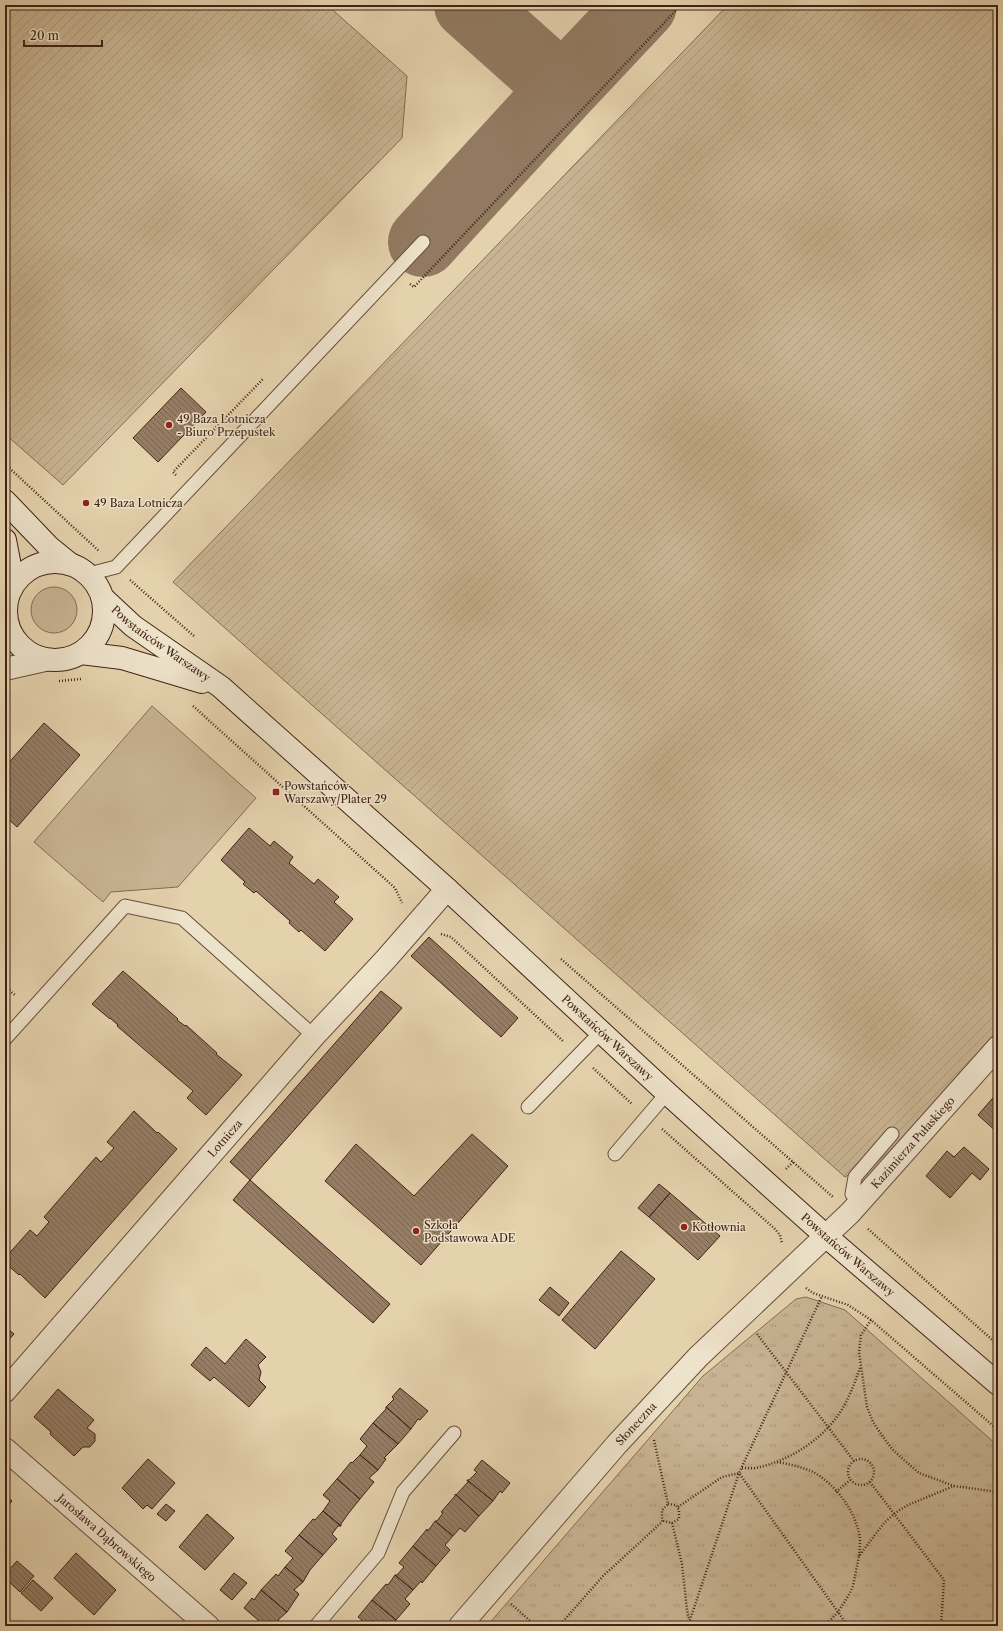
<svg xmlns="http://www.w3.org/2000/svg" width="1003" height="1631" font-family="'Libre Caslon Text',serif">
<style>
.grass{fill:#c8b493;stroke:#846a54}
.park{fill:url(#park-tufts);stroke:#846a54}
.garden{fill:url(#garden-furrows);stroke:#846a54}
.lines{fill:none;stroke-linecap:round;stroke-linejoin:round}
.taxiway{stroke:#927a61;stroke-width:70}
.building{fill:url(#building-back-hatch);stroke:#412115}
.service-casing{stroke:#6a4d3b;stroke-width:15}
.minor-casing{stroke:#6a4d3b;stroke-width:24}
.tertiary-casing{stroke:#6a4d3b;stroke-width:24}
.secondary-casing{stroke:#412115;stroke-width:24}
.path{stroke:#412115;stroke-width:2.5;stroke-dasharray:1 2;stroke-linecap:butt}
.service{stroke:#ede2ca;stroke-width:13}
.minor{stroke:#ede2ca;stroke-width:22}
.tertiary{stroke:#ede2ca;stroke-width:22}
.secondary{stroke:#ede2ca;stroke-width:22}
.poi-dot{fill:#8f2418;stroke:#ede2ca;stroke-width:1.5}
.labels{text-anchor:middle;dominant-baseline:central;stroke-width:3;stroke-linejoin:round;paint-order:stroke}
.poi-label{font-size:11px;fill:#412115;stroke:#ede2ca;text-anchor:start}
.street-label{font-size:11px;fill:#412115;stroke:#ede2ca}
</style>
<defs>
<pattern id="park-tufts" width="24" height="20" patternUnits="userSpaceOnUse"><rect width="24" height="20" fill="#c8b493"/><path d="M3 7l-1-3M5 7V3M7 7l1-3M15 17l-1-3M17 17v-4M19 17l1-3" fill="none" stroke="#ad9a7e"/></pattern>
<pattern id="garden-furrows" width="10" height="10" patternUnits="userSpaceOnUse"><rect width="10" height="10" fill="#c8b493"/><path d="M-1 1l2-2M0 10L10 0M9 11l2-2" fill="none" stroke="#ad9a7e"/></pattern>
<pattern id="building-back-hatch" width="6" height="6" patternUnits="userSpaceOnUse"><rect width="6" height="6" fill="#967d64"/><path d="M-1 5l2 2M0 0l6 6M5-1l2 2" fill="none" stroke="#7c6651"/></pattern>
</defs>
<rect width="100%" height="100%" fill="#e4d2ad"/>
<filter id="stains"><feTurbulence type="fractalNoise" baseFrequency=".005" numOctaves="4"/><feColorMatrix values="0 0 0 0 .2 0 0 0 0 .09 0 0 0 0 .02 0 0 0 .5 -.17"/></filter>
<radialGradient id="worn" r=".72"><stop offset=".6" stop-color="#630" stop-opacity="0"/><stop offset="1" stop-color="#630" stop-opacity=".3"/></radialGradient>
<path class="grass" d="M31 610a23 23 0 1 1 46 0a23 23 0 1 1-46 0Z
M152,706L256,798L178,887L111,892L103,902L34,842Z"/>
<path class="park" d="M806,1297L845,1310L998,1446V1626H487L703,1376L796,1299Z"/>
<path class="garden" d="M5,5H327L407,76L402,138L63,485L5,434Z
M728,5H998V1030L862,1184L850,1174L845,1177L173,582Z"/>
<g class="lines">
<path class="taxiway" d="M469,5L563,89
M423,242L563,89L642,5"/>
</g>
<path class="building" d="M181,388L206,412L158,462L133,438Z
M44,723L80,755L17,827L5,816V767Z
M249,828L270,846L274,841L293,857L289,863L314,884L318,879L339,897L334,902L353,919L325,951L301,930L299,932L289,923L290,921L256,891L254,893L243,884L245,882L221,860Z
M429,937L518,1018L501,1037L411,956Z
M123,971L178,1019L177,1020L185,1026L186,1025L217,1053L216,1054L242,1075L206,1115L187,1098L193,1091L117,1026L118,1025L110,1018V1019L92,1004Z
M381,991L402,1008L250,1180L230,1162Z
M998,1092V1133L978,1115Z
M134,1111L157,1133L158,1132L177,1149L45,1298L20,1274L19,1275L5,1263V1258L30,1230L37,1236L49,1222L44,1217L96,1157L101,1162L114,1148L107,1142Z
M472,1134L508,1166L421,1265L325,1181L356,1144L414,1196Z
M964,1147L989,1169L980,1180L972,1173L950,1198L926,1176L947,1151L954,1157Z
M250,1180L390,1304L373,1323L233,1200Z
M659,1184L670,1193L649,1217L638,1208Z
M670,1193L720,1236L698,1260L649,1217Z
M621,1251L655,1279L595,1349L562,1320Z
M550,1287L569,1303L559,1316L539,1300Z
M5,1327L14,1334L5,1344Z
M246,1339L266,1357L258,1365L261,1372L259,1380L266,1387L249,1407L214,1377L210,1381L191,1365L206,1347L225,1364Z
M400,1388L428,1411L420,1420L418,1419L411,1429L386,1407L394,1399L392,1397Z
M58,1389L94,1420L87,1428L95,1434V1441L90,1447H83L74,1456L50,1434L51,1432L34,1417Z
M386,1407L411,1429L398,1444L373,1423L386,1409Z
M373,1423L398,1444L384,1458L386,1459L378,1470L360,1455L367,1446L360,1439Z
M360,1455L378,1470L369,1478L374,1482L360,1499L337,1479L351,1462L352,1463Z
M148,1459L175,1483L152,1509L147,1505L143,1509L122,1488Z
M482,1460L510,1483L502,1493L500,1491L493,1501L467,1480H469L477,1472L474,1470Z
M337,1479L360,1499L348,1514L341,1524V1526L323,1511L330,1501L323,1495Z
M467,1480L493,1501L479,1516L455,1494L456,1495L468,1482Z
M5,1494L12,1501L5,1510Z
M455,1494L479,1516L465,1532L460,1528L453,1536L435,1521H437L443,1513L441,1512L455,1496Z
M166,1504L175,1511L166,1521L157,1514Z
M323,1511L341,1526H338L332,1534L337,1539L323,1555L299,1535L313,1519L315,1520Z
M207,1514L234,1538L205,1570L179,1547Z
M435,1521L453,1536L445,1545L450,1550L436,1566L413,1546L427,1529L428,1531Z
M299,1535L323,1555L310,1570L303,1582L285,1567L293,1558L285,1551Z
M413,1546L436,1566L422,1583L421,1581L413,1590L395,1575H397L404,1567L399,1563Z
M76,1553L116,1590L94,1615L54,1578Z
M17,1561L34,1576L20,1592L5,1578V1574Z
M285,1567L303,1582L294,1590L299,1594L287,1612L261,1590L276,1574L278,1576Z
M234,1573L247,1583L232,1600L220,1590Z
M395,1575L413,1590L405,1599L410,1604L396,1620L372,1600L386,1584L388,1585Z
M33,1580L53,1598L41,1611L21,1593Z
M261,1590L287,1612L278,1620L280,1622L276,1626H265L244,1608L252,1598L254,1600Z
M372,1600L396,1620L391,1626H356L362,1620L358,1617Z"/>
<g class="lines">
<defs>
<path id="service" d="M89,574L116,567L423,242
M5,1039L125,906L182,918L314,1036
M528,1107L601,1032
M615,1154L667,1093
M860,1202L852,1194L855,1177L892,1134
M316,1626L378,1553L403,1492L454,1433"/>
<g id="minor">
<path id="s1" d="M5,1391L314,1036L386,959L447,889"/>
<path id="s2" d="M5,1449L208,1626"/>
<path id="s3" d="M460,1626L617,1444L698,1357L850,1213L998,1047"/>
</g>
<path id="tertiary" d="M5,617L6,616
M5,669L45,660"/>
<g id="secondary">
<path d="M5,501L49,547L70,564"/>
<path d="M5,540L10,566V590"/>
<circle cx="55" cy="611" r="49"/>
<path id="s4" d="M103,598L133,626L221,687L447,889L667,1093L770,1186L827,1237L998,1384"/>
<path d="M81,653L122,658L202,682"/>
</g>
</defs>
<use href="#service" class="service-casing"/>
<use href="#minor" class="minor-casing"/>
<use href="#tertiary" class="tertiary-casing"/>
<use href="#secondary" class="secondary-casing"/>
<path class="path" d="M410,284L414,287L681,5
M5,464L99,551
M176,475L173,472L263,379
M130,580L194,636
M59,681L81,679
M5,702L9,697V692
M193,706L395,888L402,903
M441,934L451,937L564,1042
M561,959L833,1197
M5,986L16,996
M593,1068L632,1104
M662,1129L774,1228L780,1235L782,1243
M786,1169L793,1162
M868,1229L998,1345
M806,1288L813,1293L848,1305L871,1320L998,1430
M871,1320L861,1335L859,1352L867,1407L873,1422L881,1434L892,1449L904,1460L919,1473L954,1486
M757,1334L854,1461
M654,1440L668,1504
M848 1472a13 13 0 1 1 26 0a13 13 0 1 1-26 0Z
M777,1462C789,1464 802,1467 813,1472C832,1482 851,1505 857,1526C861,1536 860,1546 859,1556
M742,1468C748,1468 754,1469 760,1467C789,1460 818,1442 836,1418C847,1404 854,1385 860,1368
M870,1482L944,1580L941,1626
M836,1492L850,1480
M668,1504L676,1505L679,1510V1519L672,1523L664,1521L662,1522V1510Z
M678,1507L722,1477L739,1473L848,1626
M672,1523L682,1564L687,1610L689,1619
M511,1604L536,1626
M559,1626L603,1576L662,1522
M688,1626L739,1473L822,1296
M825,1626L838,1612L850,1593L853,1586L859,1556L884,1523L895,1513L908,1505L954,1486L998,1492"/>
<use href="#service" class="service"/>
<use href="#minor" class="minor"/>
<use href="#tertiary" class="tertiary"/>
<use href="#secondary" class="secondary"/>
</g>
<g class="poi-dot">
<circle cx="169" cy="425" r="4"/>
<circle cx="86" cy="503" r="4"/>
<rect x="272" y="788" width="8" height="8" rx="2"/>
<circle cx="684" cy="1227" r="4"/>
<circle cx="416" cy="1231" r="4"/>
</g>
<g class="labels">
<g class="poi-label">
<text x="177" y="419">49 Baza Lotnicza<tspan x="177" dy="13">- Biuro Przepustek</tspan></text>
<text x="94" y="503">49 Baza Lotnicza</text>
<text x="284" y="786">Powstańców<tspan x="284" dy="13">Warszawy/Plater 29</tspan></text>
<text x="424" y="1225">Szkoła<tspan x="424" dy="13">Podstawowa ADE</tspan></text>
<text x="692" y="1227">Kotłownia</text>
</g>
<g class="street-label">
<text stroke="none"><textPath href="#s4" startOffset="74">Powstańców Warszawy</textPath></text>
<text stroke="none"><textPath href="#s4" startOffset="670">Powstańców Warszawy</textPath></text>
<text stroke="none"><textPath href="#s1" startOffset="335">Lotnicza</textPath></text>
<text stroke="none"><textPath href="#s3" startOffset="663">Kazimierza Pułaskiego</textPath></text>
<text stroke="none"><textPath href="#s4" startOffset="994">Powstańców Warszawy</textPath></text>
<text stroke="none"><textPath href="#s3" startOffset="268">Słoneczna</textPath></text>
<text stroke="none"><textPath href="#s2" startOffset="135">Jarosława Dąbrowskiego</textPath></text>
</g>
</g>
<rect width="1003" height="1631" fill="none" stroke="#e4d2ad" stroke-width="20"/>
<rect x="6" y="6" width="991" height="1619" fill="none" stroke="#412115" stroke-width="2"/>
<rect x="10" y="10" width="983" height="1611" fill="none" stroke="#412115"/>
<path d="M24 40v6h78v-6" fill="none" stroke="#412115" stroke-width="2"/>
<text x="30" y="40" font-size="12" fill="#412115" stroke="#ede2ca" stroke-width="3" paint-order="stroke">20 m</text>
<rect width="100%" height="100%" filter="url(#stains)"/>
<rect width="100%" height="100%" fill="url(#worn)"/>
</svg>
